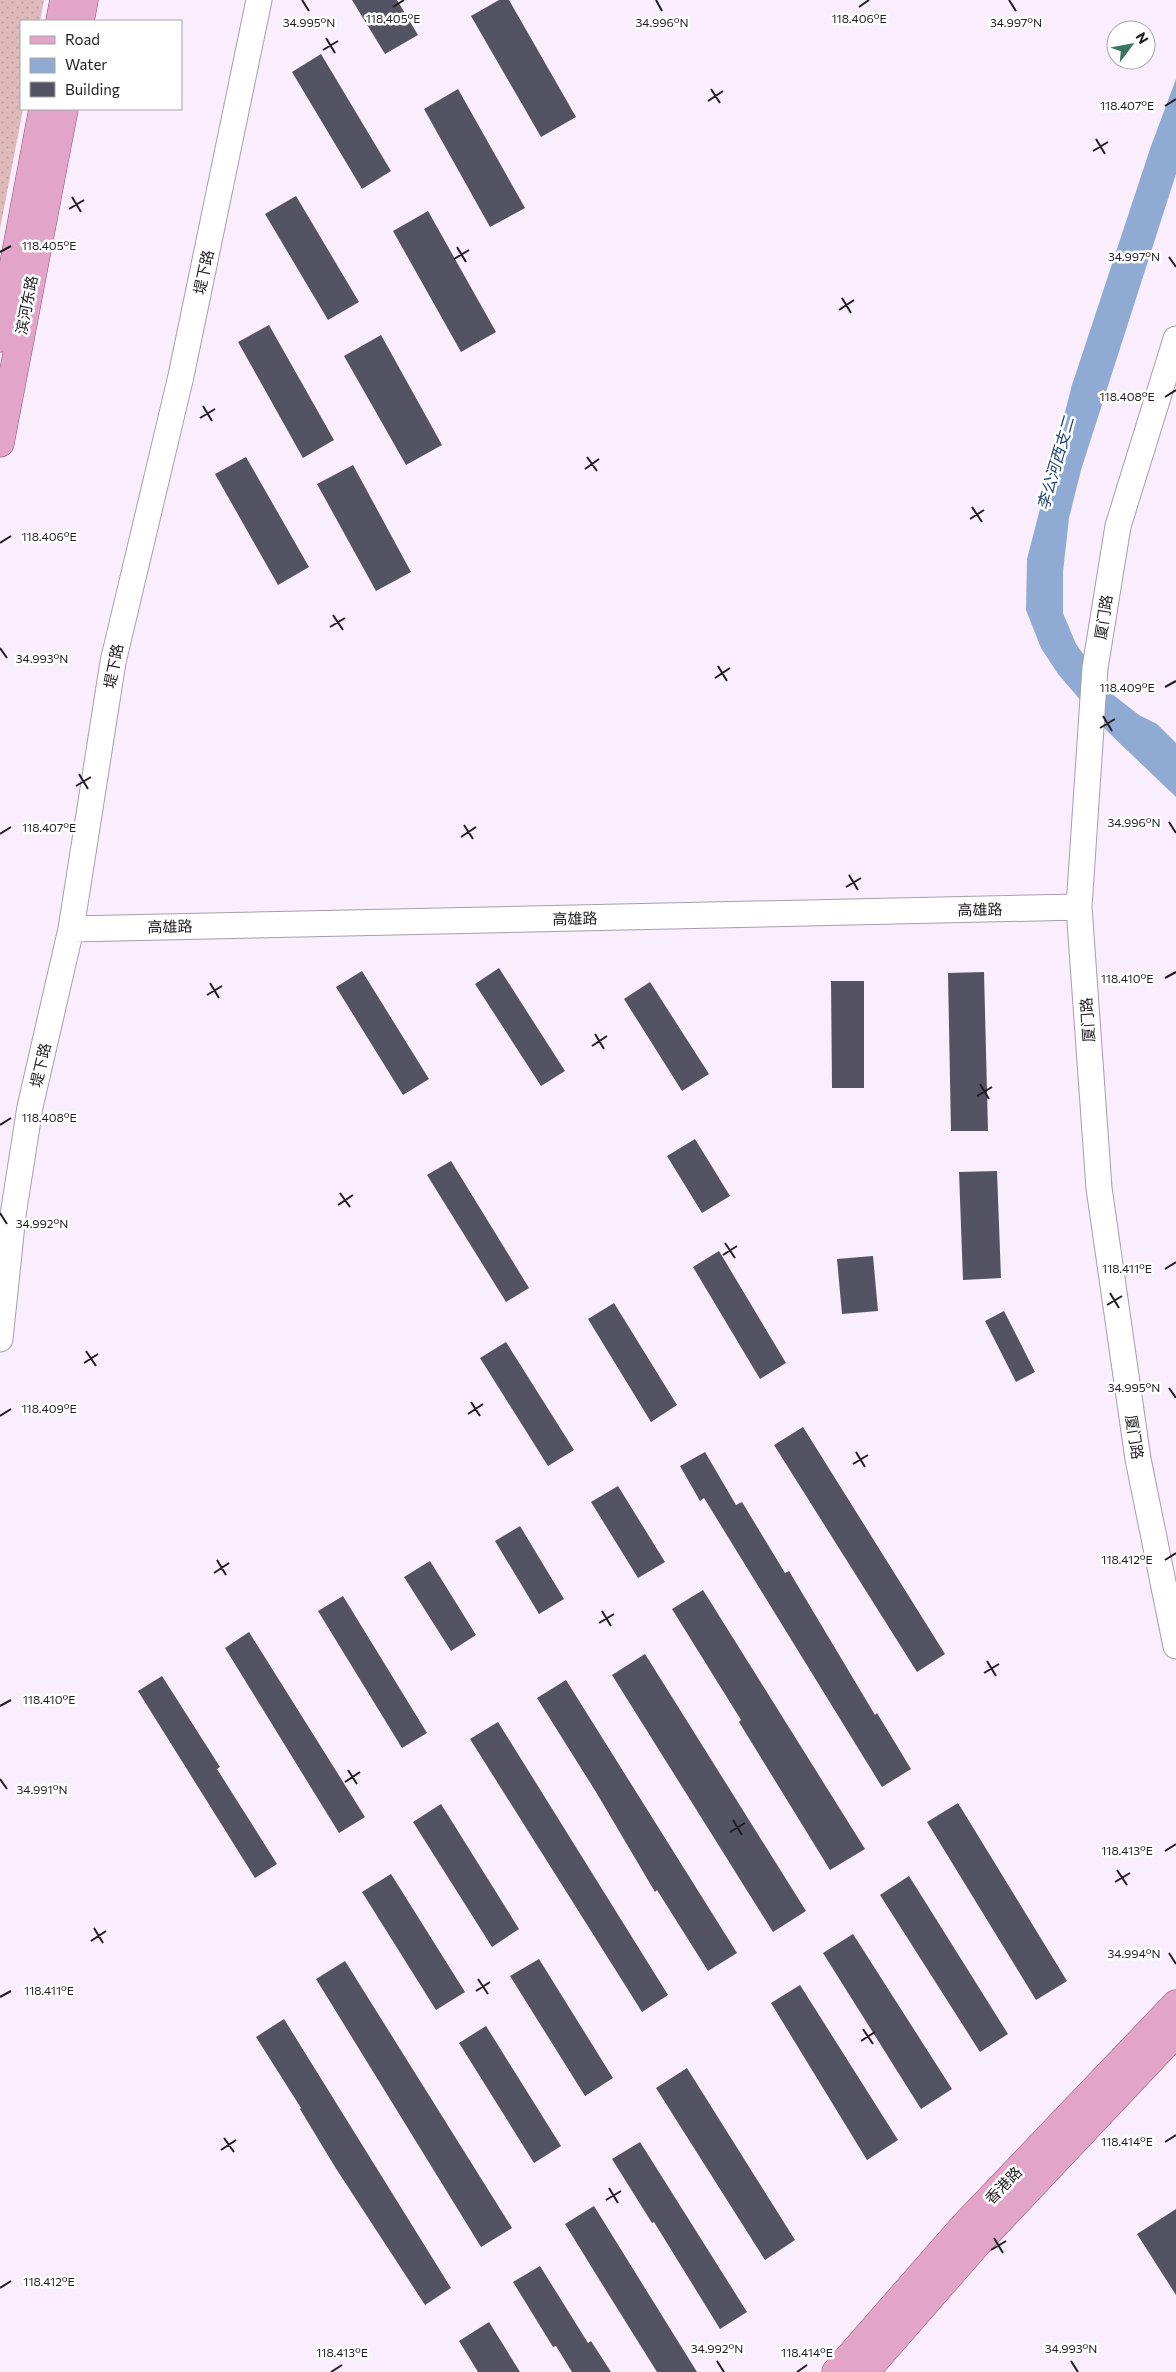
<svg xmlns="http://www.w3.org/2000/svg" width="1176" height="2372" font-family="Commissioner,'Noto Sans SC',sans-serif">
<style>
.grass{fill:url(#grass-dots)}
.water{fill:#90abd3}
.building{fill:#545363}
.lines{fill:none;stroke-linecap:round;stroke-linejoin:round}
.minor-casing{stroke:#a89dac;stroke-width:27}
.major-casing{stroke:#924e75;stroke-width:29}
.minor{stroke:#fff;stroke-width:25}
.major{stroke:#e2a4c7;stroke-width:28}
.ticks{fill:none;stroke:#211d22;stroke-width:2}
.labels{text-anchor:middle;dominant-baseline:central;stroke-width:5;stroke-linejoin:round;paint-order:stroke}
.street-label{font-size:15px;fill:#211d22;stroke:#fff}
.water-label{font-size:16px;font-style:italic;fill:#224678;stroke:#fff}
.ticks-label{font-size:12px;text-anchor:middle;fill:#211d22;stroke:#fff;stroke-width:5;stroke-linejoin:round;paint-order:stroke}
</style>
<defs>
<pattern id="grass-dots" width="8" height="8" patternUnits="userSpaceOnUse" patternTransform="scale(1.25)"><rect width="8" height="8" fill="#debabb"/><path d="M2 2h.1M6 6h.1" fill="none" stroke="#be9fa0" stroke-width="1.8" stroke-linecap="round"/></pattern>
</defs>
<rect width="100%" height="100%" fill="#faedfe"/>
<path class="grass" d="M0,0H44L40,21H21V109H23L0,229Z"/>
<path class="water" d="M1176,79V174L1081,470L1069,518L1063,572V613L1076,644L1112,694L1139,715L1157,724L1176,743V797L1107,731L1058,674L1041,648L1026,610L1027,559L1072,385L1151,146Z"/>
<path class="building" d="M352,0H397L418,35L385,54Z
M499,0H509L576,117L541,137L471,16Z
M321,54L391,171L362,189L292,72Z
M458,89L525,208L490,227L424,109Z
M296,196L359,302L328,320L265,214Z
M428,211L496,332L461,352L393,231Z
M269,325L334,440L303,458L238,342Z
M381,335L442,445L406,465L344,356Z
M246,457L309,567L278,585L215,474Z
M353,465L411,572L376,591L317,484Z
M499,968L565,1071L541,1086L475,984Z
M362,971L429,1079L403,1095L336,987Z
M984,972L988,1131H951L948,973Z
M831,981H864V1088H832Z
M650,982L709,1074L682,1091L624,999Z
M695,1139L730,1196L702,1213L667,1156Z
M451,1161L529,1288L506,1302L427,1175Z
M997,1171L1001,1278L963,1280L959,1172Z
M719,1251L786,1363L760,1379L693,1267Z
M873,1256L878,1311L842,1314L837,1259Z
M614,1303L677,1405L651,1422L588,1319Z
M1004,1311L1035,1372L1016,1382L985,1321Z
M506,1342L574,1450L548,1466L480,1358Z
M803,1427L945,1654L917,1672L774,1445Z
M705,1452L736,1505L742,1502L785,1573L789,1571L875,1715L877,1713L911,1769L882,1787L704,1498L700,1501L680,1466Z
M618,1486L665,1562L638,1578L591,1502Z
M520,1526L564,1599L539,1614L495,1541Z
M430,1561L476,1635L451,1651L404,1577Z
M703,1590L865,1849L830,1870L739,1722L741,1720L672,1609Z
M343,1596L427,1733L402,1748L318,1611Z
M249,1632L365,1817L339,1833L225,1648Z
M645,1654L806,1911L773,1932L612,1675Z
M162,1676L220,1767L217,1769L277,1864L255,1878L138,1691Z
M566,1680L737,1953L708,1971L657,1890L655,1892L596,1792L537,1698Z
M498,1722L668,1995L642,2012L470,1739Z
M958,1803L1067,1981L1036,2000L927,1822Z
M441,1804L519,1929L492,1947L413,1822Z
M391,1874L465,1992L436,2010L362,1892Z
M909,1876L1008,2034L980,2052L880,1895Z
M853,1934L952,2089L921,2109L823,1953Z
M539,1959L613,2078L585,2096L510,1976Z
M345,1961L512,2228L481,2247L316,1979Z
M800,1985L898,2140L867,2160L771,2003Z
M284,2019L451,2288L425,2305L335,2167L300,2109L301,2108L256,2037Z
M486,2026L561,2146L534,2163L459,2043Z
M687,2068L795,2240L765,2260L656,2088Z
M640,2142L747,2312L720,2329L654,2222L652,2223L612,2159Z
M594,2206L643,2285L697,2372H657L602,2284L565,2224Z
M1176,2209V2295L1137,2234Z
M540,2266L588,2343L591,2341L611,2372H572L556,2346L553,2347L513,2282Z
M489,2322L520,2372H478L459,2341Z"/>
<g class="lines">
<defs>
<path id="minor" d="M1176,339L1118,526L1095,668L1079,907L1099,1188L1138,1459L1176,1646
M71,929L1079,907
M0,1339L13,1215L30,1107L71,929L113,662L181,376L259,0"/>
<path id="major" d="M60,21L64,0
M80,21L84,0
M0,338L43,109
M0,443L64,109
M836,2372L963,2227L1176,2004
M865,2372L977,2244L1176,2033"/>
</defs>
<use href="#minor" class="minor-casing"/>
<use href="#major" class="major-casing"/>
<use href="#minor" class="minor"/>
<use href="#major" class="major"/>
</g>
<path class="ticks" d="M302,0L309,11M656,0L662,11M1009,0L1016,11M393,7L404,0M859,7L869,0M326,38L335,53M323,50L338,41M711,89L720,103M708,101L723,91M1165,106L1176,99M1096,139L1105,154M1093,151L1108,142M72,197L81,212M69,209L84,200M457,247L466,262M0,252L11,246M1169,257L1176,267M454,259L469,250M842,298L851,313M839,310L854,300M1165,397L1176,390M203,406L212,421M200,418L215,409M587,457L597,471M585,469L599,459M972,507L982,522M970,519L984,510M0,543L11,536M333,615L343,630M330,627L345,618M0,648L7,658M718,666L727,681M715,678L730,668M1165,687L1176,681M1103,716L1112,731M1100,728L1115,719M79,774L88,789M76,786L91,777M1169,822L1176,833M464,825L473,839M0,834L11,827M461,837L476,827M849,875L858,890M846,887L861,878M1165,978L1176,972M210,983L219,998M207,995L222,986M595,1034L604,1049M592,1046L607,1036M980,1084L989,1099M977,1096L992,1087M0,1125L11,1118M340,1193L350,1207M338,1205L353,1195M0,1213L7,1224M725,1243L735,1258M723,1255L737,1246M1165,1269L1176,1262M1110,1293L1119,1308M1107,1305L1122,1296M86,1351L96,1366M84,1363L98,1354M1169,1388L1176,1398M471,1402L480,1416M468,1414L483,1404M0,1416L11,1409M856,1452L865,1467M853,1464L868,1455M217,1560L226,1575M1165,1560L1176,1553M214,1573L229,1563M602,1611L611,1626M599,1623L614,1614M987,1661L996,1676M984,1673L999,1664M0,1706L11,1700M348,1770L357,1784M0,1779L7,1789M345,1782L360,1772M733,1820L742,1835M730,1832L745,1823M1165,1851L1176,1844M1117,1870L1127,1885M1115,1882L1130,1873M94,1928L103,1943M91,1941L106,1931M1169,1953L1176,1964M478,1979L488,1994M476,1991L490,1982M0,1997L11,1991M863,2029L873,2044M861,2041L875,2032M224,2138L234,2152M1165,2142L1176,2135M221,2150L236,2140M609,2188L618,2203M606,2200L621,2191M994,2238L1003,2253M991,2250L1006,2241M0,2288L11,2281M717,2361L724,2372M1071,2361L1078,2372M331,2372L342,2365M797,2372L807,2365"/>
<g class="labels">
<g class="street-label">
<text transform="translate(203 272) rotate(-78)">堤下路</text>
<text transform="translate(26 305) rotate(-79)">滨河东路</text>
<text transform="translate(1103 617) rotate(-81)">厦门路</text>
<text transform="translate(113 666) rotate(-79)">堤下路</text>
<text transform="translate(980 909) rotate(-1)">高雄路</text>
<text transform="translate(575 918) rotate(-1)">高雄路</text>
<text transform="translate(170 926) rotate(-1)">高雄路</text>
<text transform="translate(1087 1020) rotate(-94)">厦门路</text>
<text transform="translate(40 1065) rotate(-77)">堤下路</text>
<text transform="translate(1135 1437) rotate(81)">厦门路</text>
<text transform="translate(1003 2185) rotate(-46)">香港路</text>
</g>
<g class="water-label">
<text transform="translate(1055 463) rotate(-74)">李公河西支二</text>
</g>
</g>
<g class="ticks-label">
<text x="393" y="23">118.405°E</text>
<text x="859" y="23">118.406°E</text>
<text x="309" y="27">34.995°N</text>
<text x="662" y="27">34.996°N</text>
<text x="1016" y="27">34.997°N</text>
<text x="1127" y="110">118.407°E</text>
<text x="49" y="250">118.405°E</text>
<text x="1134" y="261">34.997°N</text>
<text x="1127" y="401">118.408°E</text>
<text x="49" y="541">118.406°E</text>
<text x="42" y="663">34.993°N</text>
<text x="1127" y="692">118.409°E</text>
<text x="1134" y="827">34.996°N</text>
<text x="49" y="832">118.407°E</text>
<text x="1127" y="983">118.410°E</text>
<text x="49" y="1122">118.408°E</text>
<text x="42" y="1228">34.992°N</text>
<text x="1127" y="1273">118.411°E</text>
<text x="1134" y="1392">34.995°N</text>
<text x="49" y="1413">118.409°E</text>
<text x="1127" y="1564">118.412°E</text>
<text x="49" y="1704">118.410°E</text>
<text x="42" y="1794">34.991°N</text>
<text x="1127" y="1855">118.413°E</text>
<text x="1134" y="1958">34.994°N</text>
<text x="49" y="1995">118.411°E</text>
<text x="1127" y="2146">118.414°E</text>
<text x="49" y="2286">118.412°E</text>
<text x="717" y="2353">34.992°N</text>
<text x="1071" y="2353">34.993°N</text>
<text x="342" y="2357">118.413°E</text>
<text x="807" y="2357">118.414°E</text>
</g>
<rect x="20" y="20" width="162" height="90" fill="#ffffff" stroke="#a6a5a7"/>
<rect x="30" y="36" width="25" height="8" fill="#e2a4c7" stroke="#a6a5a7"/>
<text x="65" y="45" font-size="15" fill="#211d22">Road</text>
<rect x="30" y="58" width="25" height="15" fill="#90abd3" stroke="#a6a5a7"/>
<text x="65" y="70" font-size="15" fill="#211d22">Water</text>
<rect x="30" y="82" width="25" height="15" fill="#545363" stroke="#a6a5a7"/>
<text x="65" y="95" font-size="15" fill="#211d22">Building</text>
<g transform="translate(1131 45) rotate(58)"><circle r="24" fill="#ffffff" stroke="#a6a5a7"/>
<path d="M0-4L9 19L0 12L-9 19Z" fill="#3a755f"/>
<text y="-8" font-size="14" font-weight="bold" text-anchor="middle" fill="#211d22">N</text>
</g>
</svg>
